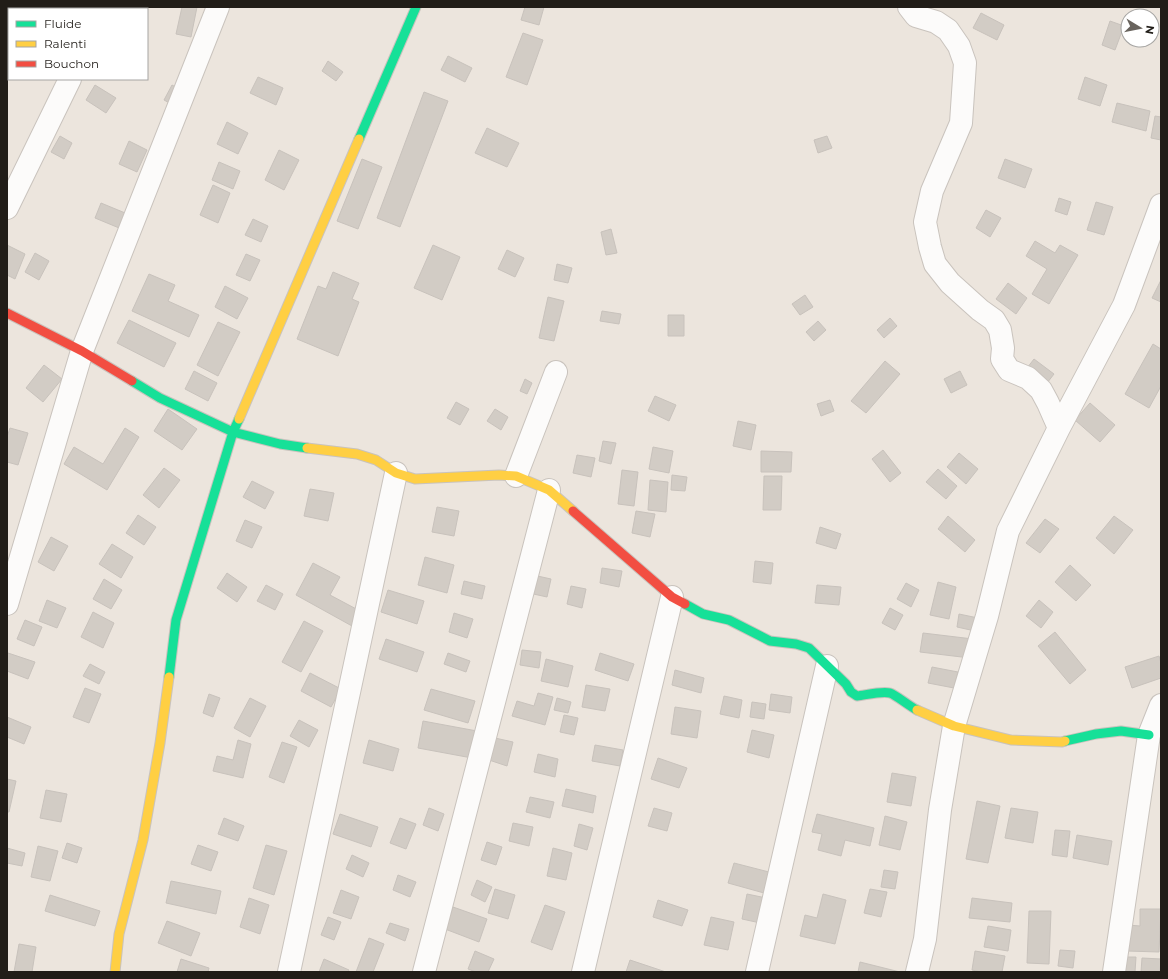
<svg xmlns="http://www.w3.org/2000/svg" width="1168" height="979" font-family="Montserrat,sans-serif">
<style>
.building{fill:#d2ccc5;stroke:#c8c2bc}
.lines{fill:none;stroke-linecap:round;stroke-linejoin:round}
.street-casing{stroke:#c9c3bd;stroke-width:24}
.fast-casing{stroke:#c9c3bd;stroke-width:11}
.slow-casing{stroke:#c9c3bd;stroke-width:11}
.jam-casing{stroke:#c9c3bd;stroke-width:11}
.street{stroke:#fcfbfa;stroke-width:22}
.fast{stroke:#16e098;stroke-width:9}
.slow{stroke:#ffcf43;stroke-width:9}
.jam{stroke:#f24e42;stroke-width:9}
</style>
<rect width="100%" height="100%" fill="#ece5dd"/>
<path class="building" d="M182,7H197L191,37L176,34Z
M525,7H544L539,25L521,20Z
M981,13L1004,25L997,40L973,28Z
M1110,21L1124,26L1115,50L1102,45Z
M523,33L543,40L527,85L506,77Z
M448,56L472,68L465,82L441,70Z
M328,61L343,72L336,81L322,71Z
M258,77L283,88L276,105L250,93Z
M1085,77L1107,85L1100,106L1078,99Z
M95,85L116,98L106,113L86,100Z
M172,85L181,90L173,105L164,100Z
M424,92L448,101L400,227L377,218Z
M1117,103L1150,111L1146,131L1112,122Z
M1155,116L1161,117V140L1151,138Z
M227,122L248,133L238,154L217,144Z
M487,128L519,143L507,167L475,153Z
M60,136L72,143L64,159L51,152Z
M827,136L832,148L818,153L814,140Z
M129,141L147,150L137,172L119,164Z
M279,150L299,160L284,190L265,180Z
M362,159L382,167L358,229L337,221Z
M1005,159L1032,169L1025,188L998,178Z
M219,162L240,171L233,189L212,180Z
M213,185L230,193L218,223L200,215Z
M1059,198L1071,202L1067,215L1055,211Z
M1096,202L1113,207L1104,235L1087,230Z
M101,203L130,215L124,230L95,218Z
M986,210L1001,218L990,237L976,228Z
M253,219L268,226L261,242L245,235Z
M611,229L617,253L606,255L601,232Z
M1035,241L1055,253L1060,245L1078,255L1049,304L1032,294L1047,269L1026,256Z
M7,245L25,254L15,279L7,275Z
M433,245L460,257L442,300L414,288Z
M507,250L524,258L515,277L498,269Z
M35,253L49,261L39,280L25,272Z
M246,254L260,260L250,281L236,275Z
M557,264L572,268L568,283L554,280Z
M333,272L359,283L352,299L359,302L338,356L297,339L318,286L326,289Z
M149,274L175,285L168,301L199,315L189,337L132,311Z
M1161,280V302L1152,298Z
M1008,283L1027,298L1016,314L996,299Z
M225,286L248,298L237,319L215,307Z
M805,295L813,307L800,315L792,304Z
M548,297L564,301L554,341L539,338Z
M602,311L621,314L619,324L600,321Z
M668,315H684V336H668Z
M890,318L897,326L884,338L877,330Z
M129,320L176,343L164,367L117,343Z
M818,321L826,330L814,341L806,332Z
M218,322L240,332L218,376L197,365Z
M1153,344L1161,349V386L1149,408L1125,394Z
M1034,359L1054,374L1044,387L1024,372Z
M885,361L900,374L866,413L851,401Z
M44,365L62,379L43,402L26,388Z
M194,371L217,383L208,401L185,389Z
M960,371L967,385L951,393L944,379Z
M525,379L532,383L527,394L520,391Z
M655,396L676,405L669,421L648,411Z
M830,400L834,411L821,416L817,404Z
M456,402L469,409L460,425L447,418Z
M1090,403L1115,425L1100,442L1075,420Z
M168,409L197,429L182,450L154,431Z
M495,409L508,417L501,430L487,421Z
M738,421L756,425L751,450L733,446Z
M10,428L28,433L18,465L7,462V437Z
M125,428L139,437L107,490L64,464L74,447L103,464Z
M603,441L616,443L611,464L599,461Z
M653,447L673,451L669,473L649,469Z
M883,450L901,473L890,482L872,459Z
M761,451L792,452L791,472H761Z
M959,453L978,469L966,484L947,467Z
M577,455L595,458L591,477L573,473Z
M164,468L180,480L159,508L143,495Z
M938,469L957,486L946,499L926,482Z
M622,470L638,472L634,506L618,504Z
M672,475L687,477L685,491L671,490Z
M764,476H782L781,510H763Z
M650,480L668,482L666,512L648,510Z
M252,481L274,492L265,509L243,497Z
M310,489L334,493L328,521L304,516Z
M437,507L459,511L454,536L432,532Z
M636,511L655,514L650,537L632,533Z
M138,515L156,527L144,545L126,533Z
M948,516L975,540L965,552L938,529Z
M1114,516L1133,530L1114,554L1096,538Z
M1045,519L1059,529L1040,553L1026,543Z
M245,520L262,527L252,548L236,541Z
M820,527L841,534L836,549L816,543Z
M51,537L68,546L54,571L38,562Z
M112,544L133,557L121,578L99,564Z
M425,557L454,565L447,593L418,585Z
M755,561L773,563L771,584L753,582Z
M313,563L340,577L330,595L360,611L352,626L296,595Z
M1070,565L1091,585L1076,601L1055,582Z
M602,568L622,571L619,587L600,583Z
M227,573L247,587L237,602L217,588Z
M533,575L551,579L547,597L529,593Z
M104,579L122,590L111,609L93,599Z
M464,581L485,586L482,599L461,594Z
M938,582L956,587L949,619L930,615Z
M906,583L919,590L911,607L897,599Z
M266,585L283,594L275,610L257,601Z
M817,585L841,587L839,605L815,603Z
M571,586L586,589L582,608L567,604Z
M388,590L424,601L417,624L381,612Z
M47,600L66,608L57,628L39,621Z
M1039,600L1053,612L1041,628L1026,616Z
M890,608L903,615L895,630L882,623Z
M93,612L114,623L103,648L81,637Z
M454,613L473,619L467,638L449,632Z
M959,614L978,618L975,631L957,627Z
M25,620L42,627L34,646L17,639Z
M304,621L323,631L301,672L282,662Z
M1055,632L1086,670L1070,684L1038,646Z
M923,633L973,639L970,658L920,652Z
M386,639L424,652L417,672L379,659Z
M522,650L541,652L539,668L520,665Z
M8,653L35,662L28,679L7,671V656Z
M448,653L470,661L466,672L444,664Z
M600,653L634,664L628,681L595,670Z
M1159,656L1161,663V678L1132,688L1125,667Z
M546,659L573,666L568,687L541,681Z
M90,664L105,672L99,684L83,676Z
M932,667L958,672L954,688L928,683Z
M675,670L704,678L701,693L672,685Z
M310,673L341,689L331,707L301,691Z
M586,685L610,689L605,711L582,707Z
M85,688L101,694L89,723L73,717Z
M431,689L475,701L468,723L424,710Z
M538,693L553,697L545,725L512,716L517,701L534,706Z
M209,694L220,698L213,717L203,713Z
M771,694L792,697L790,713L769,710Z
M724,696L742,700L739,718L720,714Z
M250,698L266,706L250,737L234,728Z
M557,698L571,702L568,713L554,710Z
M752,702L766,704L764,719L750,717Z
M675,707L701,711L697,738L671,734Z
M564,715L578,718L574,735L560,732Z
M7,717L31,727L24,744L7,737Z
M299,720L318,730L309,747L290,736Z
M423,721L477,731L472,758L418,748Z
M752,730L774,735L769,758L747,752Z
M495,738L513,742L507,766L489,760Z
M238,740L251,744L243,778L213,771L217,756L233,760Z
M369,740L399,749L393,771L363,763Z
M282,742L297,747L284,783L269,777Z
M595,745L623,750L620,766L592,761Z
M538,754L558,759L555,777L534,772Z
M658,758L687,768L679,788L651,779Z
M892,773L916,777L911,806L887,802Z
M7,779L16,781L9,812H7Z
M566,789L596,796L593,813L562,806Z
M46,790L67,794L61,822L40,818Z
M530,797L554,802L550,818L526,812Z
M977,801L1000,806L988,863L966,859Z
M429,808L444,814L438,831L423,825Z
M654,808L672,813L667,831L648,826Z
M1011,808L1038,812L1033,843L1005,838Z
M340,814L378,827L371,847L333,834Z
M817,814L874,828L870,846L845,840L841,856L818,850L822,834L812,832Z
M885,816L907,822L900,850L879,845Z
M224,818L244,826L238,841L218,834Z
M400,818L416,824L406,849L390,843Z
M513,823L533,827L529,846L509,841Z
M579,824L593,828L587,850L574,846Z
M1055,830L1070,831L1067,857L1052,855Z
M1077,835L1112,841L1108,865L1073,858Z
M487,842L502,847L496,865L481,860Z
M67,843L82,848L77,863L62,858Z
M198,845L218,852L211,871L191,864Z
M266,845L287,851L274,895L253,888Z
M38,846L58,851L50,881L31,877Z
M7,848L25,853L22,866L7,863Z
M553,848L572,853L566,880L547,876Z
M352,855L369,863L363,877L346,869Z
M734,863L769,872L764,893L728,883Z
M884,870L898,872L895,889L881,887Z
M398,875L416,882L410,897L393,890Z
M477,880L492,887L485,902L471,895Z
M171,881L221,891L216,914L166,903Z
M495,889L515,895L508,919L488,913Z
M870,889L887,892L881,917L864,913Z
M341,890L359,897L351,919L333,913Z
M747,894L771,899L765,924L742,919Z
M823,894L846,900L835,944L800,936L805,915L817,918Z
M50,895L100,911L95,926L45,911Z
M249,898L269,905L260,934L240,927Z
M972,898L1012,903L1010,922L969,918Z
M658,900L688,910L682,926L653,917Z
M545,905L565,912L552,950L531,942Z
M453,907L487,919L479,942L445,929Z
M1140,909H1161L1159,952L1127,951L1128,925L1140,926Z
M1029,911H1051L1049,964L1027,963Z
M328,917L341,922L334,940L321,935Z
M711,917L734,922L728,950L704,945Z
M167,921L200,933L191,956L158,943Z
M390,923L409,929L405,941L386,933Z
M988,926L1011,930L1008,951L984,947Z
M369,938L384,944L373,972H356Z
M19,944L36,947L32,972H14Z
M1060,950L1075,951L1073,968L1058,966Z
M475,951L494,959L488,972H476L468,969Z
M975,951L1005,956L1002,972H981L972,970Z
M1124,957H1136L1135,972H1123Z
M1142,958L1161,959L1160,972H1141Z
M181,959L209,968L208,972H177Z
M324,959L349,970L348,972H319Z
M630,960L666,972H626Z
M860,962L900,972H858Z"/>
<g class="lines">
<defs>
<path id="street" d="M909,7L916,16L936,22L948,30L959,46L965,63L961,123L932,191L925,222L930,247L935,264L950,283L980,310L994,320L1000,330L1003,348L1002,359L1009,370L1028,378L1041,390L1048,403L1059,428
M104,9L105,7
M7,208L70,79
M516,476L556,372
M7,604L82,351L218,7
M289,972L396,473
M424,972L549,490
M583,972L672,597
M757,972L827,666
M917,972L925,939L940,810L954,726L987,616L1008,531L1059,428L1124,305L1161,205
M1114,972L1149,735L1161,705"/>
<path id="fast" d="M359,139L416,7
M132,381L160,398L233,432L280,444L307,448
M685,604L703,614L729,620L770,641L796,644L809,648L846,684L851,692L857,696C866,695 881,691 890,693C896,695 909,706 917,710
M169,677L176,620L233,432L239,419
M1065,741L1096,734L1121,731L1149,735"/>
<path id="slow" d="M239,419L359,139
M307,448L357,454L376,460L396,473L415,479L499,475L516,476L549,490L573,511
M917,710L954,726L1011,740L1062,742L1065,741
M115,972L119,934L143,840L160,743L169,677"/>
<path id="jam" d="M7,313L82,351L132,381
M573,511L672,597L685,604"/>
</defs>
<use href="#street" class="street-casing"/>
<use href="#fast" class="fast-casing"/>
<use href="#slow" class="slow-casing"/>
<use href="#jam" class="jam-casing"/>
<use href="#street" class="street"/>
<use href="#fast" class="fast"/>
<use href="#slow" class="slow"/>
<use href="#jam" class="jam"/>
</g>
<rect width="1168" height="979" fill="none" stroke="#211d18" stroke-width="16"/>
<rect x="8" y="8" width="140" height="72" fill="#ffffff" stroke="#a6a5a3"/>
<rect x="16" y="21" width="20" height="6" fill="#16e098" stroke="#a6a5a3"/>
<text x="44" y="28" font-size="12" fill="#211d18">Fluide</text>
<rect x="16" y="41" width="20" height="6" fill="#ffcf43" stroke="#a6a5a3"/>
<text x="44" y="48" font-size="12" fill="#211d18">Ralenti</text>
<rect x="16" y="61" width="20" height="6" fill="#f24e42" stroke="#a6a5a3"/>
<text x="44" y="68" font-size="12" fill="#211d18">Bouchon</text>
<g transform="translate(1140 28) rotate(100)"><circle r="19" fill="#ffffff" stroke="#a6a5a3"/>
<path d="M0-3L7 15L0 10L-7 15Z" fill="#68635d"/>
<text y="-6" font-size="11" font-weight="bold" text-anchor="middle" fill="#211d18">N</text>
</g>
</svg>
